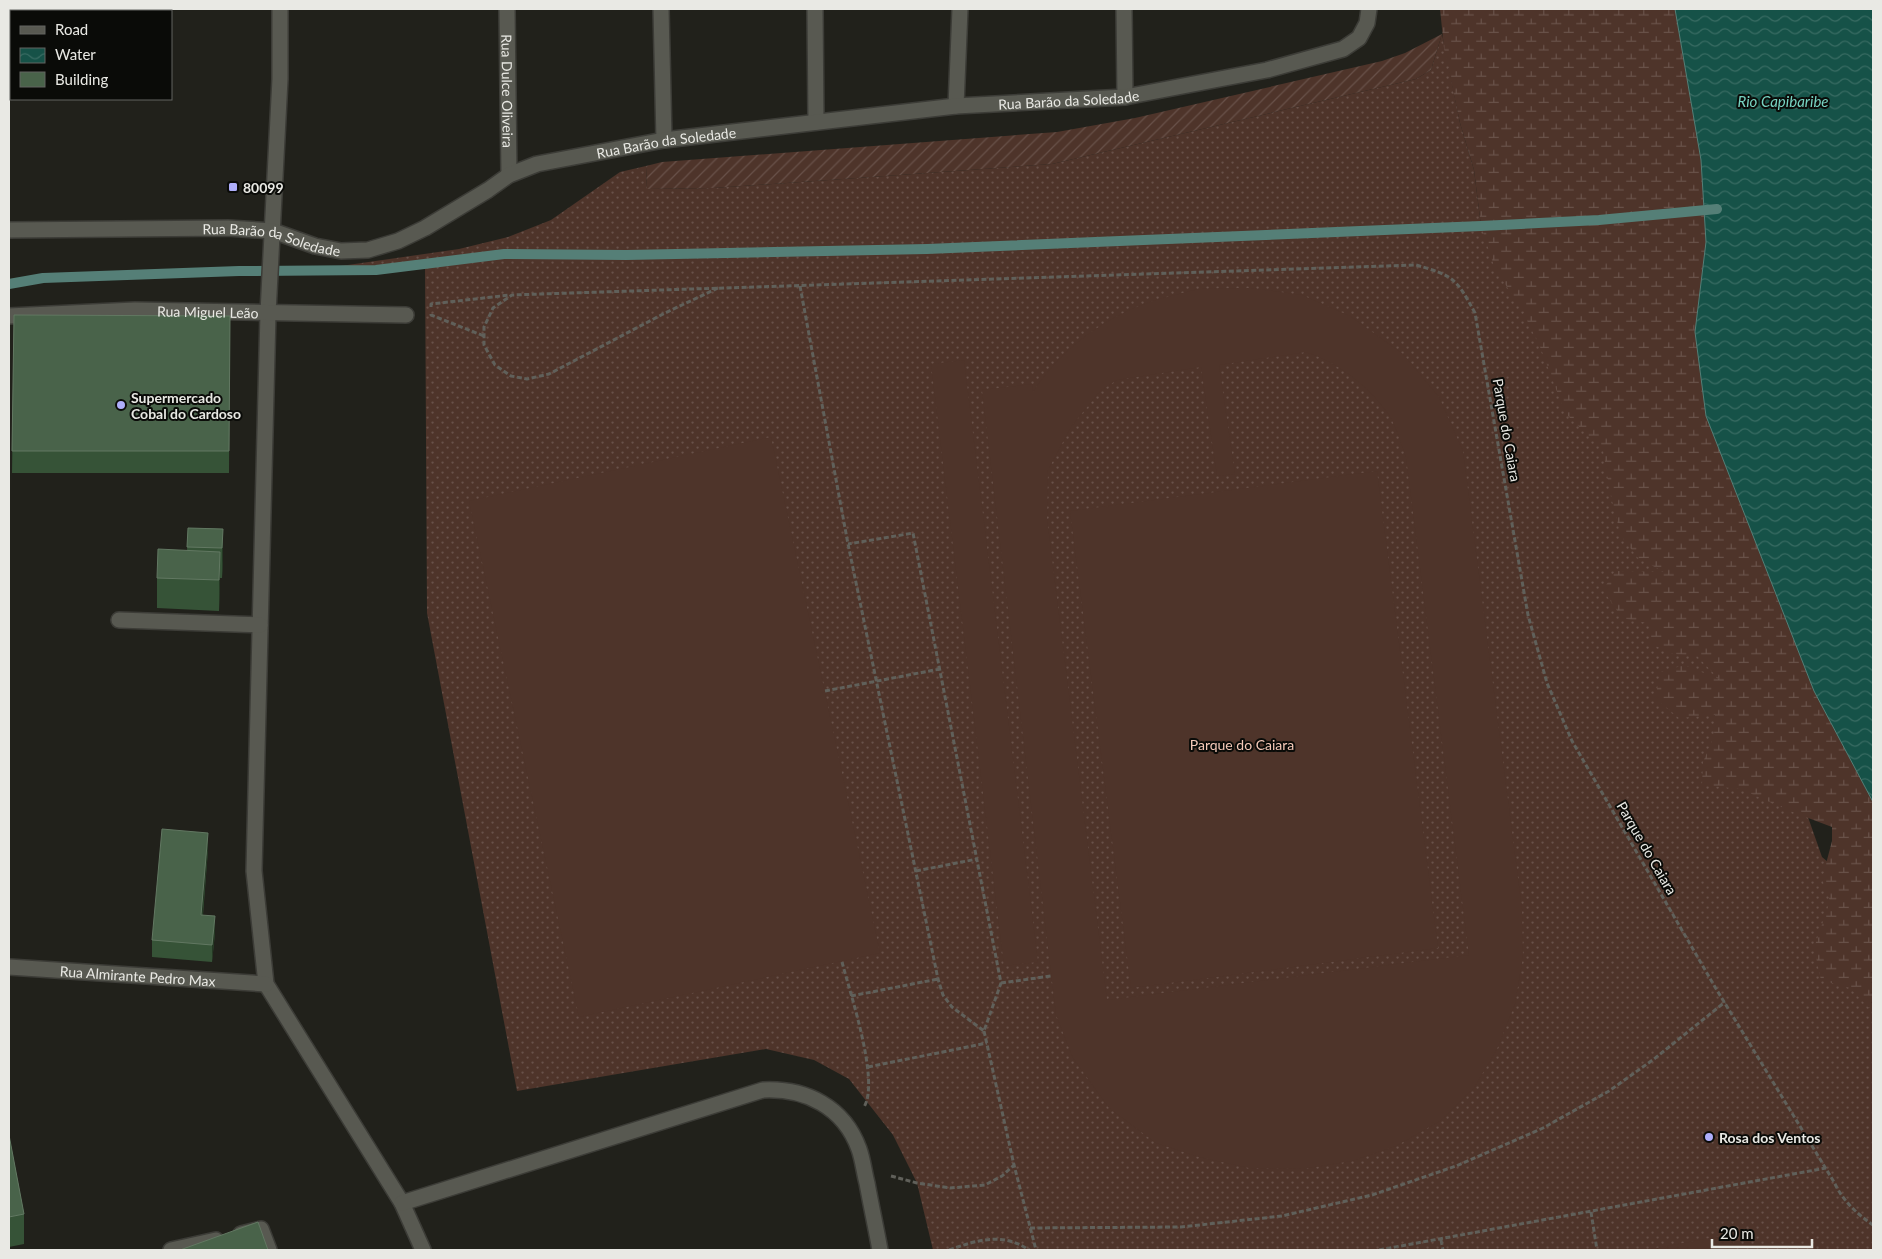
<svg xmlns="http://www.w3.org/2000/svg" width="1882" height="1259" font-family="Lato,sans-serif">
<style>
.grass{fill:url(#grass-dots)}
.wetland{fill:url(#wetland-marsh)}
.garden{fill:url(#garden-furrows)}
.pitch{fill:#4e342a;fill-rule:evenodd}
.water{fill:url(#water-waves);stroke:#557f77}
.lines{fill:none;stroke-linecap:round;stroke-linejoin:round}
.stream{stroke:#557f77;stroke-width:10}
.street-casing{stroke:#3c3c37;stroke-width:18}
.path{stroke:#60605a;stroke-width:3;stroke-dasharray:5 2.5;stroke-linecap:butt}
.street{stroke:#585951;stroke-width:15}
.wall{fill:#365337}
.shaded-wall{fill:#253824}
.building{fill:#49634a;stroke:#627862}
.poi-dot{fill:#aeaefa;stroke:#0a0b08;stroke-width:2}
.labels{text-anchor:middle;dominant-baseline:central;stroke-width:4;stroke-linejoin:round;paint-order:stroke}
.street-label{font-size:14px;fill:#e9e9e4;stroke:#0a0b08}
.poi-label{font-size:14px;font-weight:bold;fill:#e9e9e4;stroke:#0a0b08;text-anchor:start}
.park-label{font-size:14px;fill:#f5c9b8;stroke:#0a0b08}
.water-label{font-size:15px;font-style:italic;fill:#77d3c2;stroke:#0a0b08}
</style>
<defs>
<pattern id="grass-dots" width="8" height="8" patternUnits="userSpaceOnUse" patternTransform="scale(1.25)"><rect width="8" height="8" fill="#4e342a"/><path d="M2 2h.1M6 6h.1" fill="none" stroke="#685149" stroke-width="1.8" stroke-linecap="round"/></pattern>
<pattern id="wetland-marsh" width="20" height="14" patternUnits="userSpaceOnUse" patternTransform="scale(1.25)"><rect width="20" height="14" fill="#4e342a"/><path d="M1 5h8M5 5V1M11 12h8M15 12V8" fill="none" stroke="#685149"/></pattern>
<pattern id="garden-furrows" width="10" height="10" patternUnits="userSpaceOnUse" patternTransform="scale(1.25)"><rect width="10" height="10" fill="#4e342a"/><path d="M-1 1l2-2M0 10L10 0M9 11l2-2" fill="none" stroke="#685149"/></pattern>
<pattern id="water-waves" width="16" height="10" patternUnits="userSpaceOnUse" patternTransform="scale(1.25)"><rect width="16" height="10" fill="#165248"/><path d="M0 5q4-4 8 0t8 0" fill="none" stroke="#386b62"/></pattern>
</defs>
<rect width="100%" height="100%" fill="#21211b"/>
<path class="grass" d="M1442,34L1460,123L1474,170L1481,226L1643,347L1822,857L1873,900V1250H933L917,1183L893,1135L849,1079L814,1060L766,1049L517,1091L427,613L425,264L376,270L306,271L459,249L508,237L551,220L620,172L646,166L647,189L713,188L773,184L1052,164L1416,79L1431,70Z"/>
<path class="wetland" d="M1440,9H1675L1701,160L1706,242L1695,332L1706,416L1814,691L1873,802V1008H1869L1850,988L1821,980L1814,948L1830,901L1822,879L1832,841V827L1795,813L1740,789L1702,785L1703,762L1714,736L1715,715L1679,718L1655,698L1661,672L1684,665L1719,679L1697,656L1673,654L1649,643L1652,624L1622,618L1603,590L1615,571L1664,572L1638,558L1621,536L1611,497L1603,450L1565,413L1541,349L1521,308L1495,269L1481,226L1474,170L1460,123L1444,48Z"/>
<path class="garden" d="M1442,34L1431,70L1416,79L1052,164L773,184L713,188L647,189L646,166L662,162L1057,132L1135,118L1382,61L1405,53Z"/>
<path class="pitch" d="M1251,288L1302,295L1350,316L1403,354L1439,397L1463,451L1522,909L1523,957L1515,1004L1497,1049L1474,1088L1440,1121L1396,1146L1352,1161L1303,1169L1249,1168L1199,1157L1156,1143L1109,1108L1073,1058L1056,1015L982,390L1032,384L1033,392C1066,342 1117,308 1175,295C1183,293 1192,290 1201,289C1217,288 1234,288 1251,288ZM1306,352C1338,363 1366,384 1386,411C1395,422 1401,443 1406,457L1469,955L1107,1000L1047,518L1048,470L1071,427L1100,391L1117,380L1201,367L1217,476L1235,474L1219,365Z
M964,360L1038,962L1004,966L931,364Z
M771,437L880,953L579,1017L469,501Z
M1377,471L1438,948L1131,988L1070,511Z
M1732,1234L1735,1250H1646Z"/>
<path class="water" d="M1675,9H1873V802L1814,691L1706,416L1695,332L1706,242L1701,160Z"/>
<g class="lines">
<path class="stream" d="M9,284L43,278L239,271L376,270L504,254L626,255L927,249L1481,226L1599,220L1717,209"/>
<defs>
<g id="street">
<path d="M280,9V79L268,313L254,871L266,984L402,1203L423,1250"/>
<path id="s1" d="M507,9L509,175"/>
<path d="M661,9L664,140"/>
<path d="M815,9L816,122"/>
<path d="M1124,9L1125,97"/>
<path d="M956,106L960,9"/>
<path id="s2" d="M9,230L228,228L273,231L315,246L341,251L368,250L398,241L425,228L488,190L509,175L537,164L664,140L956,106L1125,97L1267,70L1343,49L1359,38L1367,23L1369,9"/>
<path id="s3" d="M9,316L135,310L406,315"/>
<path d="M119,620L260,625"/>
<path id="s4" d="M9,967L266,984"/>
<path d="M402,1203L763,1090C806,1088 844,1107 859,1149C863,1160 864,1172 867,1183C871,1205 876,1228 880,1250"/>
<path d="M241,1234L261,1229L269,1250"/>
<path d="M171,1250L216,1240"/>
</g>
</defs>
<use href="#street" class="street-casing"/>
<path class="path" d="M800,286L848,544L938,979L943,995L952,1007L984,1031L1001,983L913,533L848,544
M718,288L665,313L549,374L527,379L511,376L495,365L484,345V327L493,308L512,295L1416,265C1454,276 1456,278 1475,313L1528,615L1547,683L1572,741L1715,987L1834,1182C1843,1201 1857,1214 1873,1225
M431,307V304L510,295
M431,314V315L484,336
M825,691L940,669
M916,871L977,859
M842,962C850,993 880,1081 864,1107
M1001,983L1051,976
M851,996L938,979
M984,1031L1014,1165L1036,1250
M868,1067L987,1043
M891,1176L917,1183L950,1188L985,1185L1002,1176L1014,1165
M1591,1212L1597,1250
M1030,1228L1181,1227L1282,1216L1372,1195L1456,1166L1543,1128L1609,1091L1654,1059L1725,1002
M1441,1240L1443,1250
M949,1250C977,1240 1003,1232 1029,1250
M1379,1250L1826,1168"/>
<use href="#street" class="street"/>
</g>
<path class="wall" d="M14,315L230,316L229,473H12Z
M188,528L223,529V560L222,578H220L219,611L157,608V578L187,551Z
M208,850L203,915L215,933L212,962L152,957V940Z
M9,1135L24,1214V1244L9,1247Z"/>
<path class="shaded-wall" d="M223,529V560L222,578V548Z
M220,552V583L219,611V580Z
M208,833V850L201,932V915Z
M215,916V933L212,962V945Z"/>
<path class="building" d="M14,315L230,316L229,451H12Z
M188,528L223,529L222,548L187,547Z
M158,549L220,552L219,580L157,578Z
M162,829L208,833L201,915L215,916L212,945L152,940Z
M9,1135L24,1214L9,1217Z
M258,1222L268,1250H180Z"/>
<g class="poi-dot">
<rect x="228" y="182" width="10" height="10" rx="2.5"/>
<circle cx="121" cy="405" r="5"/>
<circle cx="1709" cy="1137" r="5"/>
</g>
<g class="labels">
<g class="street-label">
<text stroke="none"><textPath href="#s1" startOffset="82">Rua Dulce Oliveira</textPath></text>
<text stroke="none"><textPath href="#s2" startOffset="1089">Rua Barão da Soledade</textPath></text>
<text stroke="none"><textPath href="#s2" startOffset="684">Rua Barão da Soledade</textPath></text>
<text stroke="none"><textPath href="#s2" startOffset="264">Rua Barão da Soledade</textPath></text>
<text stroke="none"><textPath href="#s3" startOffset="199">Rua Miguel Leão</textPath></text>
<text transform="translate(1507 430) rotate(80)">Parque do Caiara</text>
<text transform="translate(1647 848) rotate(60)">Parque do Caiara</text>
<text stroke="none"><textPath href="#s4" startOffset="129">Rua Almirante Pedro Max</textPath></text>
</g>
<g class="poi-label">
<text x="243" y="187">80099</text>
<text x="131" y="397">Supermercado<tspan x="131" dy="16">Cobal do Cardoso</tspan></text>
<text x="1719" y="1137">Rosa dos Ventos</text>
</g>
<g class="park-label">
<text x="1242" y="744">Parque do Caiara</text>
</g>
<g class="water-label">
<text x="1783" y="101">Rio Capibaribe</text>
</g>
</g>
<rect width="1882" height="1259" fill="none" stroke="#e9e9e4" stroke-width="20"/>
<rect x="10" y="10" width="162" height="90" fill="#0a0b08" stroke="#636460"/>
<rect x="20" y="26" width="25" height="8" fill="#585951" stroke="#636460"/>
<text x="55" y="35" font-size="15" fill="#e9e9e4">Road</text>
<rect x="20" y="48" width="25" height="15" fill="url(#water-waves)" stroke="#636460"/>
<text x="55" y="60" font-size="15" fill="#e9e9e4">Water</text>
<rect x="20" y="72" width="25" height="15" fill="#49634a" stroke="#636460"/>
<text x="55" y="85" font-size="15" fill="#e9e9e4">Building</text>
<path d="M1712 1239v8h100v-8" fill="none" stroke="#e9e9e4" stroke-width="2.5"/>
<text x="1720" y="1239" font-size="15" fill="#e9e9e4" stroke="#0a0b08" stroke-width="4" paint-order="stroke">20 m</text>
</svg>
